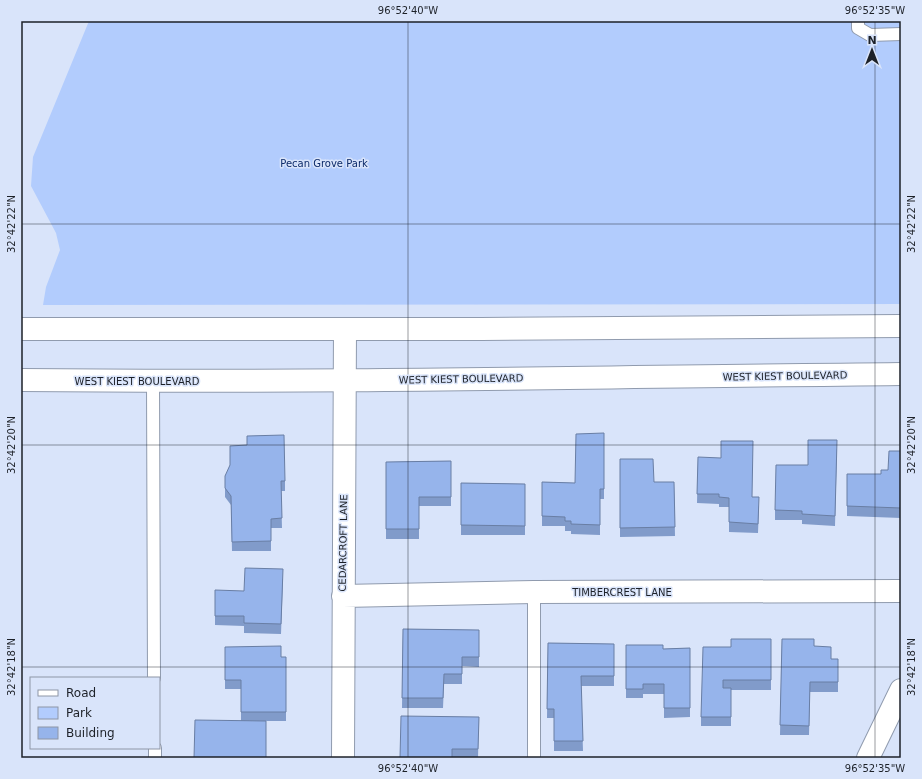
<svg xmlns="http://www.w3.org/2000/svg" width="922" height="779" font-family="'DejaVu Sans',sans-serif">
<style>
.green{fill:#b2ccfd}
.lines{fill:none;stroke-linecap:round;stroke-linejoin:round}
.lane-casing{stroke:#909bae;stroke-width:14}
.street-casing{stroke:#909bae;stroke-width:24}
.secondary-casing{stroke:#909bae;stroke-width:24}
.lane{stroke:#fff;stroke-width:12}
.street{stroke:#fff;stroke-width:22}
.secondary{stroke:#fff;stroke-width:22}
.wall{fill:#819bca}
.building{fill:#96b4eb;stroke:#697ea4}
.ticks{fill:none;stroke:#1d2128;stroke-width:1;stroke-opacity:0.45}
.labels{text-anchor:middle;dominant-baseline:central;stroke-width:3;stroke-linejoin:round;paint-order:stroke}
.park-label{font-size:10px;fill:#0c2a69;stroke:#d9e4fa}
.street-label{font-size:10px;fill:#1d2128;stroke:#d9e4fa}
.neatline{fill:none;stroke:#1d2128;stroke-width:1.5}
.ticks-label{font-size:10px;text-anchor:middle;fill:#1d2128}
</style>
<rect width="100%" height="100%" fill="#d9e4fa"/>
<path class="green" d="M89,21H901V304L43,305L46,287L60,250L56,233L31,186L33,157Z"/>
<g class="lines">
<defs>
<path id="lane" d="M858,21V28L870,35L901,34
M153,381L154,678
M534,592V758
M155,748V758"/>
<path id="street" d="M343,596L534,592L901,591
M343,758L345,329
M868,758L901,690"/>
<path id="secondary" d="M21,329H481L901,326
M21,380C314,383 608,377 901,374"/>
</defs>
<use href="#lane" class="lane-casing"/>
<use href="#street" class="street-casing"/>
<use href="#secondary" class="secondary-casing"/>
<use href="#lane" class="lane"/>
<use href="#street" class="street"/>
<use href="#secondary" class="secondary"/>
</g>
<path class="wall" d="M604,433V499H600V535L571,534V531H565V526H542V482L575,483Z
M247,436L285,481V491H281L282,528H271V551H232L231,505L225,497V476L247,445Z
M837,449L835,526L802,524V520H775V510L808,465Z
M901,451V518L847,516V474H881L888,470Z
M698,457L752,497L759,507L758,533L729,532V507H719V504L697,503Z
M620,459L654,482H674L675,536L620,537Z
M451,461V506H419V539H386V462Z
M461,483L525,484V535H461Z
M283,579L281,634L244,633V626L215,625V616L244,591Z
M403,629L479,630V667L462,666V684H444L443,708H402Z
M771,639V690H731V726H701V717L731,647Z
M782,639L814,646L831,659H838V692H810L809,735H780Z
M548,643L614,644V686H581L583,751H554V718H547Z
M626,645L663,649L690,648V717L664,718V694H643V698H626Z
M225,647L281,657H286V721H241V689H225Z
M479,717L478,758H400Z"/>
<path class="building" d="M604,433V489H600V525L571,524V521H565V517L542,516V482L575,483L576,434Z
M284,435L285,481H281L282,518L271,519V541L232,542L231,496L225,488V476L230,465V446L247,445V436Z
M808,440H837L835,516L802,514V511L775,510L776,465H808Z
M721,441H753L752,497H759L758,524L729,522V498L719,497V494H697L698,457L721,458Z
M889,451H901V508L847,506V474H881V470H888Z
M620,459H653L654,482H674L675,527L620,528Z
M451,461V497H419V529H386V462Z
M461,483L525,484V526L461,525Z
M245,568L283,569L281,624L244,623V616H215V590L244,591Z
M403,629L479,630V657H462V674H444L443,698H402Z
M731,639H771V680H723V688H731V717H701L703,647H731Z
M782,639H814V646L831,647V659H838V682H810L809,726L780,725Z
M548,643L614,644V676H581L583,741H554V709H547Z
M626,645H663V649L690,648V708H664V684H643V689H626Z
M281,646V657H286V712H241V680H225V647Z
M401,716L479,717L478,749H452V758H400Z
M195,720L266,721V758H194Z"/>
<path class="ticks" d="M408,21V758M875,21V758M21,224H901M21,445H901M21,667H901"/>
<g class="labels">
<g class="park-label">
<text x="324" y="163">Pecan Grove Park</text>
</g>
<g class="street-label">
<text transform="translate(785 376) rotate(-1)">WEST KIEST BOULEVARD</text>
<text transform="translate(461 379) rotate(-1)">WEST KIEST BOULEVARD</text>
<text x="137" y="381">WEST KIEST BOULEVARD</text>
<text transform="translate(343 543) rotate(-89)">CEDARCROFT LANE</text>
<text x="622" y="592">TIMBERCREST LANE</text>
</g>
</g>
<rect width="922" height="779" fill="none" stroke="#d9e4fa" stroke-width="44"/>
<rect x="30" y="677" width="130" height="72" fill="#d9e4fa" stroke="#8e96a6"/>
<rect x="38" y="690" width="20" height="6" fill="#ffffff" stroke="#8e96a6"/>
<text x="66" y="697" font-size="12" fill="#1d2128">Road</text>
<rect x="38" y="707" width="20" height="12" fill="#b2ccfd" stroke="#8e96a6"/>
<text x="66" y="717" font-size="12" fill="#1d2128">Park</text>
<rect x="38" y="727" width="20" height="12" fill="#96b4eb" stroke="#8e96a6"/>
<text x="66" y="737" font-size="12" fill="#1d2128">Building</text>
<g transform="translate(872 50)" stroke="#d9e4fa" stroke-width="3" paint-order="stroke">
<path d="M0-3L7 15L0 10L-7 15Z" fill="#1d2128"/>
<text y="-6" font-size="11" font-weight="bold" text-anchor="middle" fill="#1d2128">N</text>
</g>
<rect x="22" y="22" width="878" height="735" class="neatline"/>
<g class="ticks-label">
<text x="408" y="14">96°52'40"W</text>
<text x="875" y="14">96°52'35"W</text>
<text transform="translate(11 224) rotate(-90)" y="4">32°42'22"N</text>
<text transform="translate(911 224) rotate(-90)" y="4">32°42'22"N</text>
<text transform="translate(11 445) rotate(-90)" y="4">32°42'20"N</text>
<text transform="translate(911 445) rotate(-90)" y="4">32°42'20"N</text>
<text transform="translate(11 667) rotate(-90)" y="4">32°42'18"N</text>
<text transform="translate(911 667) rotate(-90)" y="4">32°42'18"N</text>
<text x="408" y="772">96°52'40"W</text>
<text x="875" y="772">96°52'35"W</text>
</g>
</svg>
